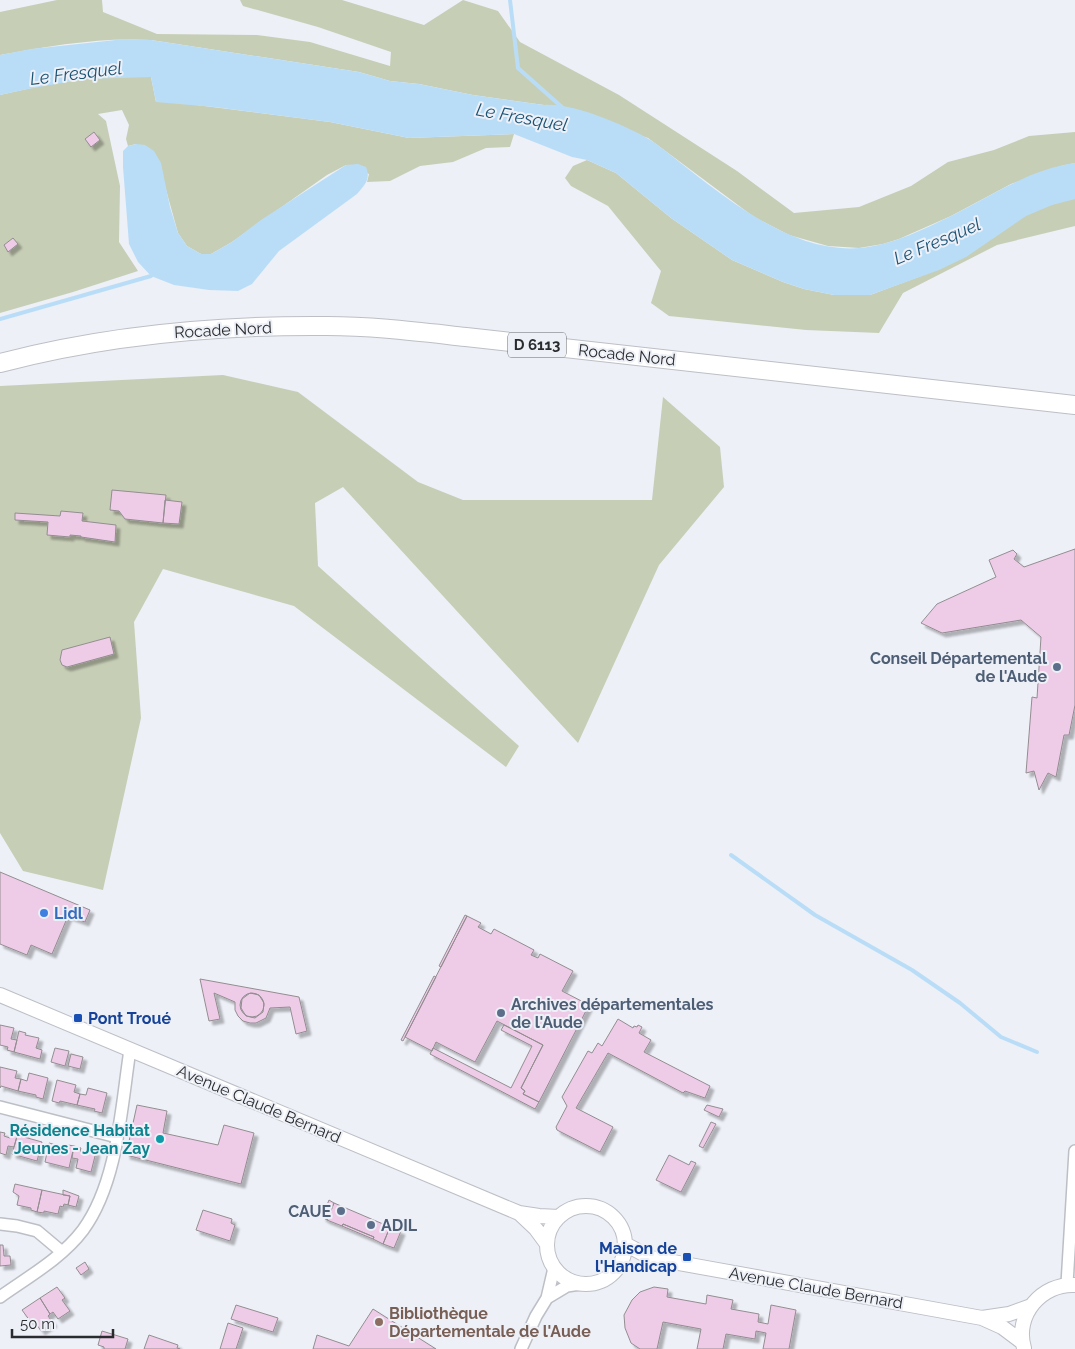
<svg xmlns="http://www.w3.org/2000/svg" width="1075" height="1349" font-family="Raleway,sans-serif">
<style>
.green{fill:#c7ceb6}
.water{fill:#baddf7}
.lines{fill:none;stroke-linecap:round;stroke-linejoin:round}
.stream{stroke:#baddf7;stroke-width:4}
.building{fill:#eecce7;stroke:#938d91;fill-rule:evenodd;filter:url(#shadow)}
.minor-casing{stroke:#bdbfc6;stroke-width:14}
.tertiary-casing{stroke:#bdbfc6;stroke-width:16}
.primary-casing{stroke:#bdbfc6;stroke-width:20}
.minor{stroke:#fff;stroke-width:11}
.tertiary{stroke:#fff;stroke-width:14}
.primary{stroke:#fff;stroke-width:18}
.service-dot{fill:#5c6f8a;stroke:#edf0f7;stroke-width:2}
.shop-dot{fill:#3f7fe0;stroke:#edf0f7;stroke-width:2}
.transit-dot{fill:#1a4fb4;stroke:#edf0f7;stroke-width:2}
.culture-dot{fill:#0f9aa8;stroke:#edf0f7;stroke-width:2}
.education-dot{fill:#8d6e63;stroke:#edf0f7;stroke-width:2}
.labels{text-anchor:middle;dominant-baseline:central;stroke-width:4;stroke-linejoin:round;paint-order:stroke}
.shield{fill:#edf0f7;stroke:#64666a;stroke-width:1}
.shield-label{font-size:15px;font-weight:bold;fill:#2a2b2e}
.street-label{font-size:16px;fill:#2a2b2e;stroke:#edf0f7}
.service-label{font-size:16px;font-weight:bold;fill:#4e5e75;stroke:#edf0f7;text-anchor:end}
.shop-label{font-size:16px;font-weight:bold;fill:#366cbe;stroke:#edf0f7;text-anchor:start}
.transit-label{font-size:16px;font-weight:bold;fill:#164399;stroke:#edf0f7;text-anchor:start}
.culture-label{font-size:16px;font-weight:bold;fill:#0d838f;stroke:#edf0f7;text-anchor:end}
.education-label{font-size:16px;font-weight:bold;fill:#785e54;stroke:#edf0f7;text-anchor:start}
.water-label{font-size:18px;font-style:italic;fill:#1a5275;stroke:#edf0f7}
</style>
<defs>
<filter id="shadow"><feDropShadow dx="4" dy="4" stdDeviation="1" flood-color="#0004"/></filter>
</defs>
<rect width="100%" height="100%" fill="#edf0f7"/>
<path class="green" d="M57,0H102L103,12L157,34L257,35L310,42L390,66L391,52L318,27L243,6L240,0H342L424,25L463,0L498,11L520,42L619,95L737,171L794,213L859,207L911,186L948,162L994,150L1029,136L1075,132V163L1061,166L1011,184L951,216L899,239L883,244L859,248L828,246L789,235L754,217L648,138L544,105L473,95L419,84L390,81L359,72L151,40C101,37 49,46 0,55V12Z
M105,77H151L156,102H173L330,122L409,138L514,134L510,147L486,148L453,162L420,166L390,181L367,182L369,174L346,165L327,175L232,242L211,254H201L187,246L178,233L165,186L136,144L128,146L126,139L129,125L122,110L98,114L106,121L120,186L119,242L138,271L73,292L0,313V95C34,87 69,80 105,77Z
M587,160L616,173L671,218L732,260L783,282L804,289L834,295H870L921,276L938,262L1033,208L1075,196V226L997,245L903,293L879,333L806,330L669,316L651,303L661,271L608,206L571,186L565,178L573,166Z
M223,375L298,392L418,482L463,500H652L663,397L720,447L724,487L659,565L578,743L343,487L315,503L318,566L519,746L506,767L294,606L163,569L134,622L141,718L103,890L23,871L0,833V386Z"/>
<path class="water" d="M125,39L151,40L359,72L390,81L419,84L473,95L544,105C572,102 631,127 655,143C711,185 785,255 860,248C893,245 924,229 953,215C993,195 1030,169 1075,163V199L1052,205L1026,216L966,257L939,270L870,295H834L804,289L783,282L732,260L671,218L616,173L587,160L572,157L514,134L409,138L330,122L214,107L156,102L151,77L84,79L28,89L0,95V55L31,49Z
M136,144L145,145L154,151L161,163L170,207L178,233L187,246L201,254H211L232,242L261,220L346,165L358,164L366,167C371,179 365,185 357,194L279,251L252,284L238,291L209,290L174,285L151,276L138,262L129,244L123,167V151L128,146Z"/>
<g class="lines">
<path class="stream" d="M510,0L518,68L564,109
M0,319L151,276
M731,855L815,915L912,970L960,1003L1001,1037L1037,1052"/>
</g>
<path class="building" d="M94,132L100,140L91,147L85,139Z
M13,238L18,244L8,252L4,245Z
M112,490L166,495L163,523L125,519L119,511L110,510Z
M165,500L182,502L179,524L163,523Z
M61,511L83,513L82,521L116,525L115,542L81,537V536L70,535V537L47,535L48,522L15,520V513L60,516Z
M1075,549V705L1069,735H1064L1056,777L1048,773L1039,790L1034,771L1026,773L1032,697L1037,698L1041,637L1021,620L942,633L921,623L937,604L996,577L989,560L1013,550L1017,554L1014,559L1024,567Z
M110,637L114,654L67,667L62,665L60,660L62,650Z
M0,872L90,910L85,922L68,916L52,954L31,945L27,955L0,944Z
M465,915L467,916L441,967L439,966Z
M467,916L481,923L478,927L491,934L494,929L534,950L531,955L538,958L540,954L573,971L562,991L589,1005L539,1102L523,1094L525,1091L521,1088L543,1045L497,1021L475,1062L436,1042L432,1051L405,1037Z
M434,976L436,977L403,1041L401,1040Z
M200,979L299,997L307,1031L296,1034L290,1007L270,1008L266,1018L256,1023H250L243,1021L238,1016L235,1010V1002L214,993L220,1019L209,1021ZM250,993L259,995L264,1003L263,1012L255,1018L246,1016L241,1008L242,999Z
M240 1005a12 12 0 1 1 24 0a12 12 0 1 1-24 0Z
M618,1019L633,1028L634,1026L637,1027L638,1025L642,1027L639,1033L651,1040L644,1052L710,1086L705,1098L685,1091L683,1093L608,1053L576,1108L613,1127L600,1152L557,1130L556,1127L567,1106L562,1097L588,1051L592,1053L598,1043L602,1046Z
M0,1025L14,1028L11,1039L17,1040L14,1052L7,1050L8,1047L0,1045Z
M504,1025L543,1045L521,1088L525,1091L523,1094L539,1102L535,1109L430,1054L433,1048L511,1088L532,1046L501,1030Z
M19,1031L26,1033L25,1035L39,1038L36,1048L42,1050L40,1059L14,1052Z
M55,1048L69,1051L65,1066L51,1062Z
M71,1054L83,1057L80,1069L68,1066Z
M0,1067L17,1071L15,1078L21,1079L18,1091L1,1086L0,1088Z
M29,1073L48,1078L43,1099L36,1097V1095L18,1091L21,1079L27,1081Z
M57,1080L76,1085L74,1092L80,1094L77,1105L60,1101L59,1103L52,1101Z
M88,1088L107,1093L102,1113L94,1111L95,1109L77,1105L80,1094L86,1095Z
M137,1105L167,1111L163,1133L218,1145L224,1125L254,1133L241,1184L126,1155Z
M707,1105L723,1109L719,1117L704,1110Z
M711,1122L716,1124L703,1148L699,1146Z
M0,1132L5,1133L4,1136L10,1138V1134L17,1136L14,1147L8,1146L6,1155L0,1153Z
M18,1133L25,1134L24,1137L42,1142L37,1161L12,1154Z
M49,1143L67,1148L68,1145L74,1146L69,1168L45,1162Z
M74,1146L81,1148L80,1151L85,1152L86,1149L96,1152L91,1172L76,1168L78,1159L72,1158Z
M669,1155L689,1165L691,1161L696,1163L681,1192L656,1180Z
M15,1184L42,1190L37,1212L31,1210V1208L17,1205L19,1196L13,1192Z
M42,1190L70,1196L68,1205L64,1204L63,1207L60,1206L58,1214L44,1211V1213L37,1212Z
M63,1190L79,1196L76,1207L68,1205L70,1196L63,1195Z
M329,1200L334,1203L327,1220L322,1217Z
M334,1203L390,1227L383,1244L373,1239L374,1237L343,1224L342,1226L327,1220Z
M203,1210L232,1219L231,1223L235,1225L230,1241L196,1230Z
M343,1224L374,1237L373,1239L342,1226Z
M390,1227L401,1231L394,1248L383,1244Z
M0,1245H3L4,1256H10L11,1265L0,1266Z
M85,1262L89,1269L81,1275L76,1268Z
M57,1287L65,1298L62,1300L70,1311L58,1319L53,1312L50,1314L40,1298Z
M654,1287L668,1289L667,1297L706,1304L707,1295L733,1300L731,1309L759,1314L758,1322L768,1324L771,1305L796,1310L789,1349H763L766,1333L756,1331L755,1339L726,1334L723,1349H697L701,1329L663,1322L657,1349H640L631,1343L625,1328L624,1315L632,1300L640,1292Z
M40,1298L50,1314L48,1316L53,1323L41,1331L33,1319L30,1321L22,1310Z
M236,1305L278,1318L273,1332L231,1319Z
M373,1309L436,1349H313L317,1335L349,1346Z
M228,1323L243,1328L236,1349H220Z
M102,1331L128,1339L125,1349H104V1347L98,1345Z
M149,1335L178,1345L177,1348L180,1349H144Z"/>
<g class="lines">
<defs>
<path id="minor" d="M0,1107L117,1137
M0,1224L17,1226L37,1231L62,1252
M1067,1284L1075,1151
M0,1297C28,1277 62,1258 83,1230C118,1182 121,1108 130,1050
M547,1298L567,1286L580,1284
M521,1349L536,1316L547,1298L554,1268"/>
<path id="tertiary" d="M0,995L519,1213L539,1216L559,1217
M547 1245a39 39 0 1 1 78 0a39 39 0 1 1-78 0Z
M519,1213L536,1229L547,1244
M625,1244L651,1258L982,1318L1002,1327L1022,1342
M982,1318L1009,1314L1031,1306
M1024,1348C1014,1315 1042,1283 1075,1285"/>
<path id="primary" d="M0,363C107,335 217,325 327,326C373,326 420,332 466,337L1075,405"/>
</defs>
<use href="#minor" class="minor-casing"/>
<use href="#tertiary" class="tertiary-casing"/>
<use href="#primary" class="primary-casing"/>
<use href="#minor" class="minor"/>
<use href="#tertiary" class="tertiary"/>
<use href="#primary" class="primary"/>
</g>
<g class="service-dot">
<circle cx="1057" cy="667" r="5"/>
<circle cx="501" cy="1013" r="5"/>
<circle cx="341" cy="1211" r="5"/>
<circle cx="371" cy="1225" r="5"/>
</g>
<circle class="shop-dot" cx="44" cy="913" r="5"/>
<g class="transit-dot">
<rect x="73" y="1013" width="10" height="10" rx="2.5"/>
<rect x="682" y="1252" width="10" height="10" rx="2.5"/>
</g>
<circle class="culture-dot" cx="160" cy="1139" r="5"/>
<circle class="education-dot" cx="379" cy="1322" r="5"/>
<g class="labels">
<rect class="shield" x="508" y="332.5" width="58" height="25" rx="4"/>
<g class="shield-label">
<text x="537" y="345">D 6113</text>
</g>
<g class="street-label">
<text transform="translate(223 330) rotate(-3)">Rocade Nord</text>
<text transform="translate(627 355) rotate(6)">Rocade Nord</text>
<text transform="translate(259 1104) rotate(23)">Avenue Claude Bernard</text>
<text transform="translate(816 1288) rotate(10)">Avenue Claude Bernard</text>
</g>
<g class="service-label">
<text x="1047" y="658">Conseil Départemental<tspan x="1047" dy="18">de l'Aude</tspan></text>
<text x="511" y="1004" text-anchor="start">Archives départementales<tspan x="511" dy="18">de l'Aude</tspan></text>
<text x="331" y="1211">CAUE</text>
<text x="381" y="1225" text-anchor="start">ADIL</text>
</g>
<g class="shop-label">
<text x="54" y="913">Lidl</text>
</g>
<g class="transit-label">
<text x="88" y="1018">Pont Troué</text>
<text x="677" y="1248" text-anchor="end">Maison de<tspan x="677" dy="18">l'Handicap</tspan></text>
</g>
<g class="culture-label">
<text x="150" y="1130">Résidence Habitat<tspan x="150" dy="18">Jeunes - Jean Zay</tspan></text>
</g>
<g class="education-label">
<text x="389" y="1313">Bibliothèque<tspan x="389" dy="18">Départementale de l'Aude</tspan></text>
</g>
<g class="water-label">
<text transform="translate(76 73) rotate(-7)">Le Fresquel</text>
<text transform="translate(522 117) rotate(10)">Le Fresquel</text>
<text transform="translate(937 241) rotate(-23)">Le Fresquel</text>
</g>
</g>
<path d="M12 1329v8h101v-8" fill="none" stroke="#2a2b2e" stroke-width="2.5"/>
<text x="20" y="1329" font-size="15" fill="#2a2b2e" stroke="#edf0f7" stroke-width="4" paint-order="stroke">50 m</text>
</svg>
